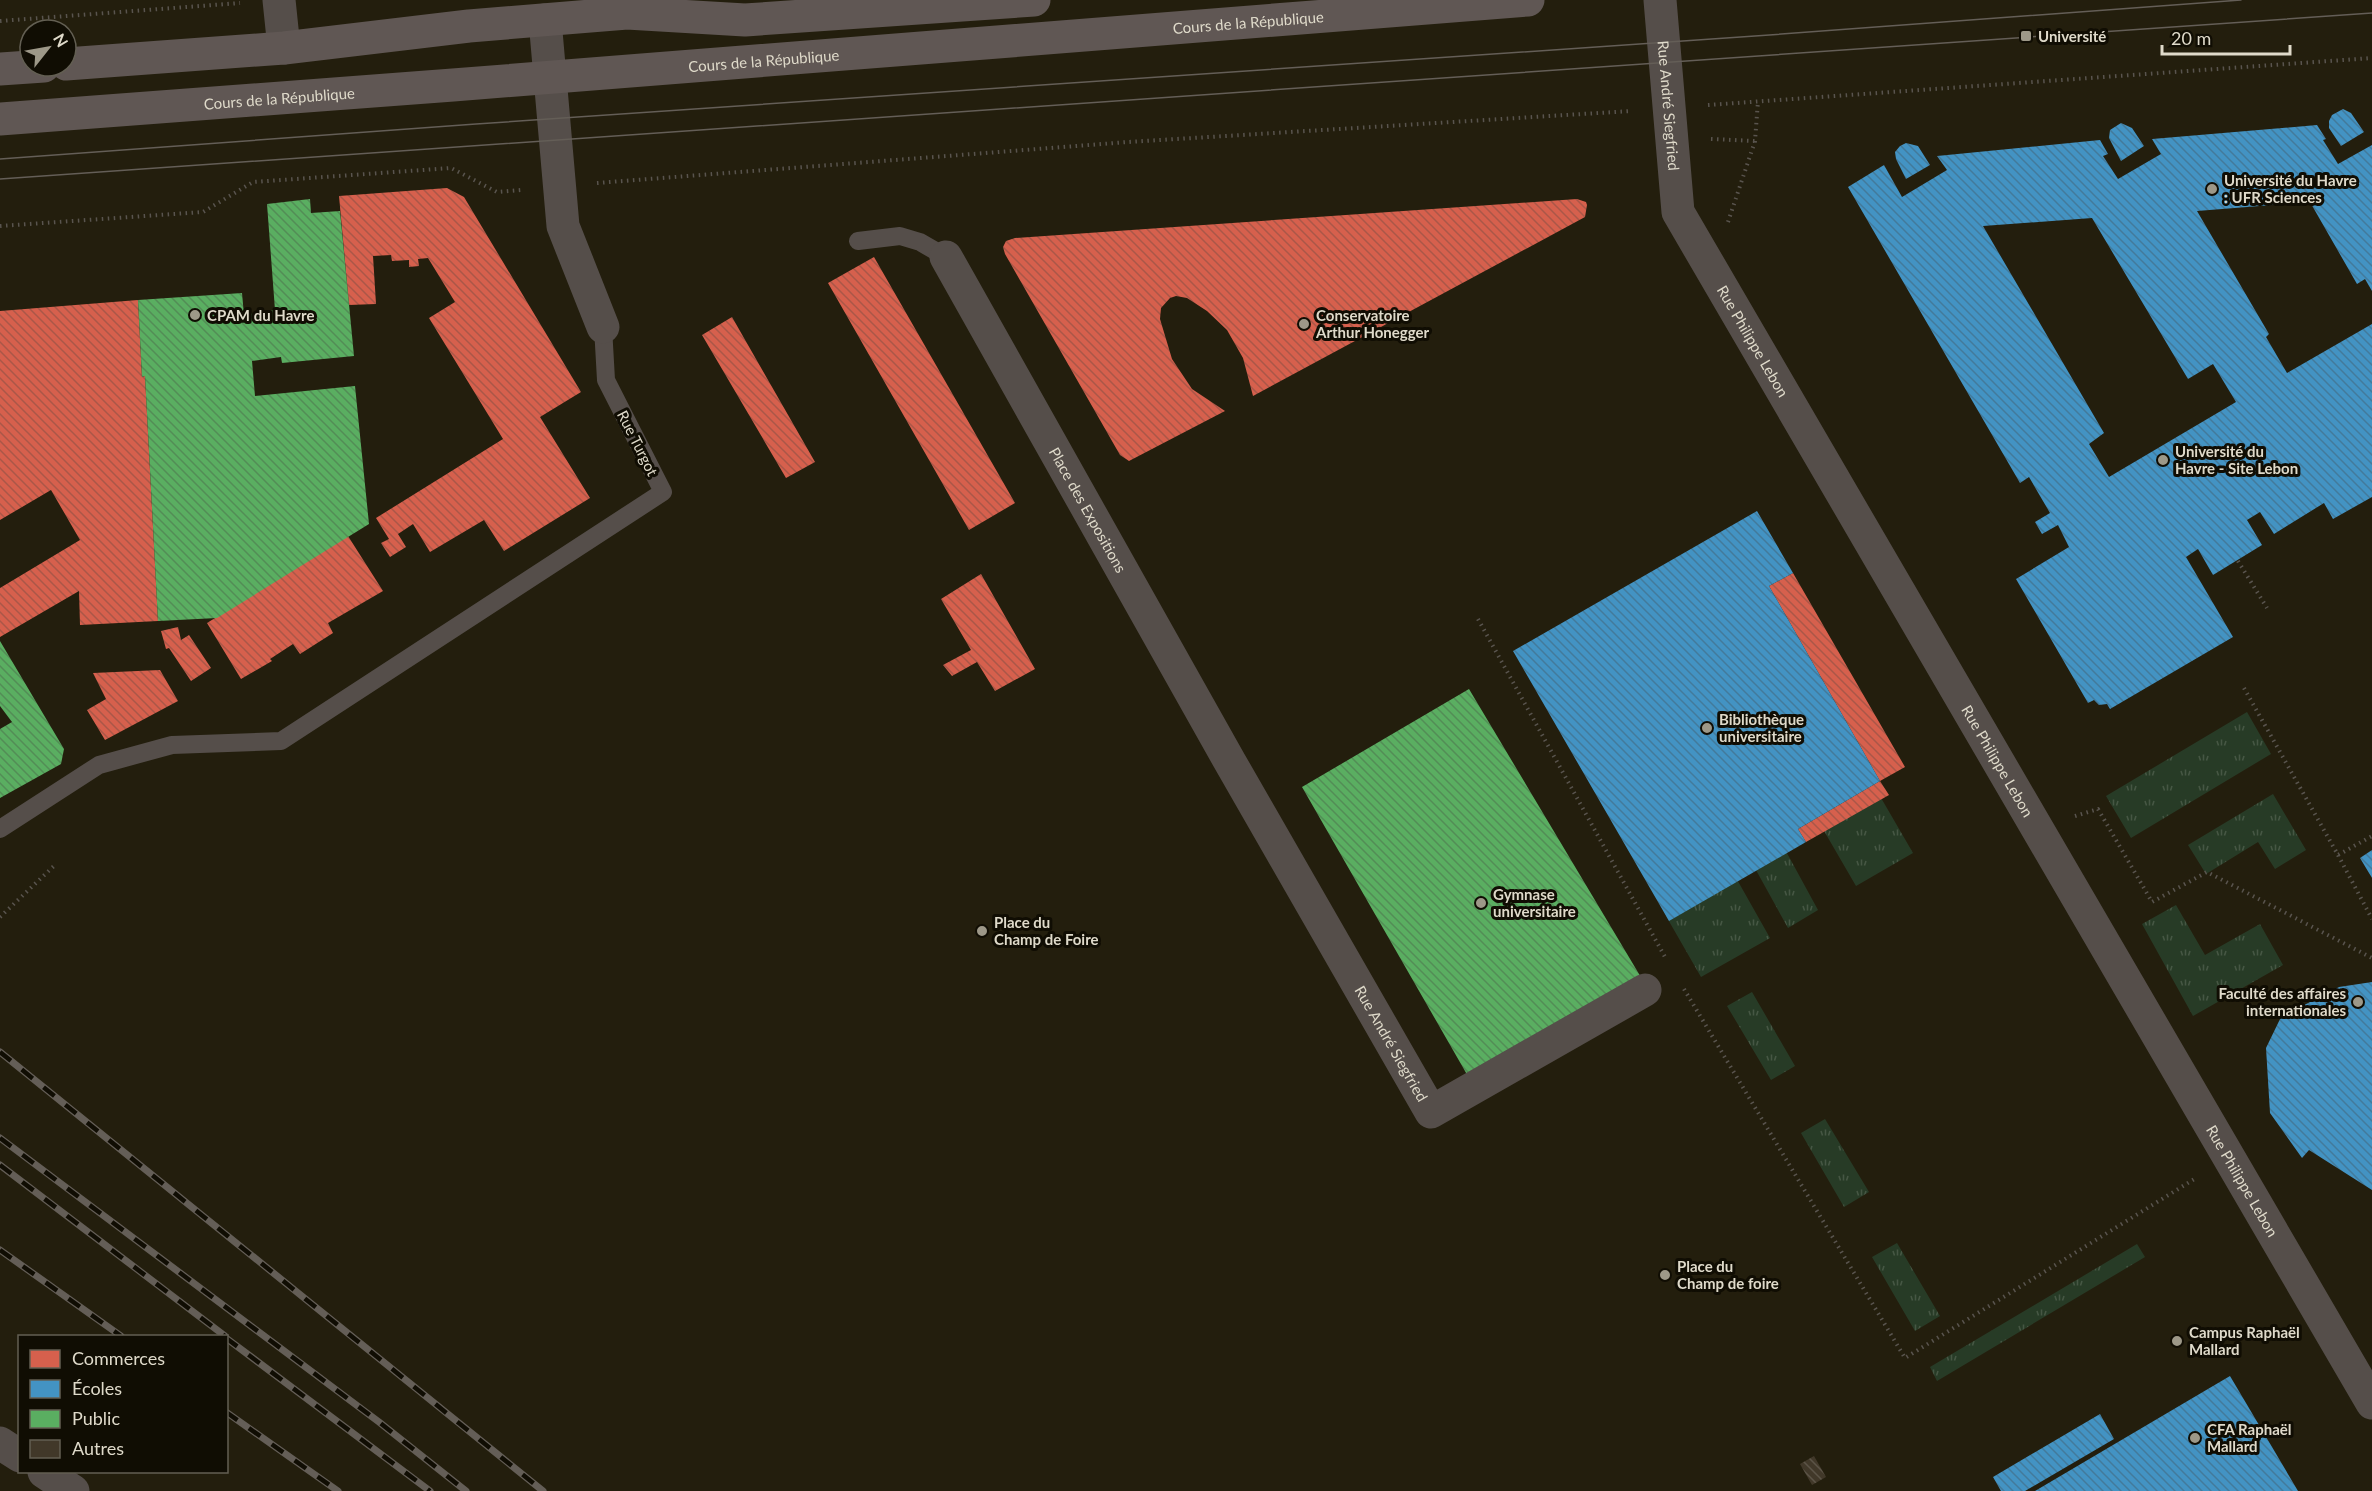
<svg xmlns="http://www.w3.org/2000/svg" width="2372" height="1491" font-family="Lato,sans-serif">
<style>
.grass{fill:url(#grass-tufts)}
.shops{fill:url(#shops-back-hatch)}
.schools{fill:url(#schools-back-hatch);fill-rule:evenodd}
.public{fill:url(#public-back-hatch)}
.building{fill:url(#building-back-hatch)}
.lines{fill:none;stroke-linecap:round;stroke-linejoin:round}
.path{stroke:#59544e;stroke-width:4;stroke-dasharray:1.5 4.5;stroke-linecap:butt}
.service{stroke:#554e4a;stroke-width:18}
.minor{stroke:#554e4a;stroke-width:33}
.secondary{stroke:#605754;stroke-width:33}
.tram{stroke:#645e57;stroke-width:1.5}
.rail-casing{stroke:#645e57;stroke-width:7}
.rail{stroke:#100d03;stroke-width:4.5;stroke-dasharray:14;stroke-linecap:butt}
.poi-dot{fill:#9d9888;stroke:#100d03;stroke-width:2}
.labels{text-anchor:middle;dominant-baseline:central;stroke-width:6;stroke-linejoin:round;paint-order:stroke}
.street-label{font-size:15px;fill:#dfdaca;stroke:#100d03}
.poi-label{font-size:15px;font-weight:bold;fill:#dfdaca;stroke:#100d03;text-anchor:start}
</style>
<defs>
<pattern id="grass-tufts" width="24" height="20" patternUnits="userSpaceOnUse" patternTransform="scale(1.5)"><rect width="24" height="20" fill="#273b26"/><path d="M3 7l-1-3M5 7V3M7 7l1-3M15 17l-1-3M17 17v-4M19 17l1-3" fill="none" stroke="#465744"/></pattern>
<pattern id="shops-back-hatch" width="6" height="6" patternUnits="userSpaceOnUse" patternTransform="scale(1.5)"><rect width="6" height="6" fill="#d6604d"/><path d="M-1 5l2 2M0 0l6 6M5-1l2 2" fill="none" stroke="#aa5748"/></pattern>
<pattern id="schools-back-hatch" width="6" height="6" patternUnits="userSpaceOnUse" patternTransform="scale(1.5)"><rect width="6" height="6" fill="#4393c3"/><path d="M-1 5l2 2M0 0l6 6M5-1l2 2" fill="none" stroke="#437a9b"/></pattern>
<pattern id="public-back-hatch" width="6" height="6" patternUnits="userSpaceOnUse" patternTransform="scale(1.5)"><rect width="6" height="6" fill="#5aae61"/><path d="M-1 5l2 2M0 0l6 6M5-1l2 2" fill="none" stroke="#538d56"/></pattern>
<pattern id="building-back-hatch" width="6" height="6" patternUnits="userSpaceOnUse" patternTransform="scale(1.5)"><rect width="6" height="6" fill="#413829"/><path d="M-1 5l2 2M0 0l6 6M5-1l2 2" fill="none" stroke="#5c5447"/></pattern>
</defs>
<rect width="100%" height="100%" fill="#231e0d"/>
<path class="grass" d="M2247,712L2271,754L2131,838L2106,796Z
M1877,791L1913,853L1856,886L1820,824Z
M2273,794L2306,850L2275,869L2258,842L2206,874L2188,845Z
M1782,844L1818,910L1788,928L1751,861Z
M1735,876L1770,938L1701,977L1666,916Z
M2176,905L2205,955L2260,924L2283,965L2193,1016L2142,924Z
M1752,992L1795,1066L1771,1080L1727,1006Z
M1825,1119L1869,1192L1844,1207L1801,1133Z
M1897,1243L1940,1316L1915,1331L1872,1257Z
M2137,1244L2145,1257L1937,1381L1930,1367Z"/>
<path class="shops" d="M447,188L464,197L581,392L540,417L590,498L504,551L484,520L430,552L413,524L398,534L406,547L390,557L381,543L389,539L376,518L503,439L429,318L455,302L428,258L418,259L419,266L409,267V260L392,261L391,255L373,256L376,304L349,305L339,196Z
M1577,199L1586,202L1587,205L1585,217L1253,396L1243,358L1227,330L1207,311L1187,298L1176,296L1170,298L1161,308L1160,319L1172,359L1192,389L1225,411L1129,461L1120,455L1005,254L1003,247L1006,241L1015,238Z
M874,257L1015,503L969,530L828,283Z
M138,300L142,377L145,376L158,621L80,625L79,591L0,637V588L80,540L51,490L0,520V311Z
M732,317L815,462L786,478L702,335Z
M348,536L383,591L328,623L333,633L300,654L293,644L270,659L272,661L241,679L207,623Z
M1793,573L1905,767L1880,781L1769,586Z
M981,574L1035,669L995,691L977,662L952,676L943,665L971,650L941,599Z
M178,627L181,640L189,635L211,668L191,681L169,648L166,649L161,631Z
M160,670L178,701L105,740L87,710L106,699L93,673Z
M1880,781L1889,795L1806,842L1798,829Z"/>
<path class="schools" d="M2343,109L2351,113L2364,132L2341,146L2329,128V121L2332,115Z
M2121,123L2132,128L2144,146L2121,161L2109,138L2110,130Z
M2317,125L2326,139L2323,140L2338,164L2372,145V291L2365,279L2357,284L2310,202L2197,211L2269,334L2266,337L2287,373L2372,324V497L2333,519L2324,503L2274,534L2260,512L2247,520L2262,545L2213,575L2198,549L2186,557L2233,637L2110,709L2107,704L2099,705L2094,700L2088,703L2016,579L2069,547L2058,525L2042,534L2035,522L2050,513L2029,477L2020,483L1848,187L1884,165L1902,197L1947,170L1937,156L2100,140L2108,154L2103,156L2118,179L2161,154L2152,139ZM2092,218L2188,379L2213,364L2236,402L2109,477L2089,444L2104,433L1983,226Z
M1906,143L1918,146L1930,165L1906,179L1896,159L1895,152L1900,146Z
M1757,511L1793,573L1769,586L1880,781L1798,829L1806,842L1669,921L1513,651Z
M2372,850V878L2360,858Z
M2372,982V1190L2309,1150L2302,1158L2270,1113L2266,1048L2281,1017L2339,987Z
M2230,1376L2298,1491H2035L2213,1386Z
M2100,1414L2114,1439L2025,1491H2001L1993,1477Z"/>
<path class="public" d="M310,199L311,213L340,211L354,356L282,363L281,357L252,361L255,396L355,386L369,524L217,618L158,621L145,376L142,377L138,300L242,293L244,315L275,310L267,204Z
M0,641L64,749L61,764L0,798V729L12,722L0,706Z
M1469,689L1642,979L1469,1078L1302,787Z"/>
<path class="building" d="M1814,1456L1826,1477L1812,1485L1800,1464Z"/>
<g class="lines">
<path class="path" d="M0,21L240,3
M1708,105L2372,58
M1711,139L1755,141
M597,183L1128,142L1631,111
M1728,222L1755,141L1758,101
M0,226L203,212L253,182L451,168L497,192L521,190
M2238,561L2267,608
M1478,619L1665,957
M2244,688L2338,855L2372,836
M2075,816L2098,809L2152,902L2207,872L2372,958
M2338,855L2372,919
M0,917L56,864
M1684,989L1905,1358L2196,1178"/>
<path class="service" d="M858,241L900,236L920,242L946,257
M0,829L99,765L172,745L281,741L663,492L606,380L603,327"/>
<g class="minor">
<path d="M279,0L284,48"/>
<path id="s1" d="M1660,0L1678,212L2372,1403"/>
<path d="M545,20L563,226L603,327"/>
<path id="s2" d="M946,257L1230,762L1431,1112L1645,990"/>
<path d="M0,1443L20,1456"/>
<path d="M44,1472L73,1491"/>
</g>
<g class="secondary">
<path d="M66,64L284,48L469,26L627,13L745,20L1034,0"/>
<path d="M0,69L44,66"/>
<path id="s3" d="M0,119L453,85L1528,0"/>
</g>
<path class="tram" d="M0,159L476,124L1755,36L2241,0
M0,179L2372,13"/>
<defs>
<path id="rail" d="M0,1052L543,1491
M0,1138L379,1422L466,1491
M0,1165L225,1336
M0,1250L121,1336
M226,1338L430,1491
M226,1412L338,1491"/>
</defs>
<use href="#rail" class="rail-casing"/>
<use href="#rail" class="rail"/>
</g>
<g class="poi-dot">
<rect x="2020" y="30" width="12" height="12" rx="3"/>
<circle cx="2212" cy="189" r="6"/>
<circle cx="195" cy="315" r="6"/>
<circle cx="1304" cy="324" r="6"/>
<circle cx="2163" cy="460" r="6"/>
<circle cx="1707" cy="728" r="6"/>
<circle cx="1481" cy="903" r="6"/>
<circle cx="982" cy="931" r="6"/>
<circle cx="2358" cy="1002" r="6"/>
<circle cx="1665" cy="1275" r="6"/>
<circle cx="2177" cy="1341" r="6"/>
<circle cx="2195" cy="1438" r="6"/>
</g>
<g class="labels">
<g class="street-label">
<text stroke="none"><textPath href="#s3" startOffset="1252">Cours de la République</textPath></text>
<text stroke="none"><textPath href="#s3" startOffset="766">Cours de la République</textPath></text>
<text stroke="none"><textPath href="#s3" startOffset="280">Cours de la République</textPath></text>
<text stroke="none"><textPath href="#s1" startOffset="106">Rue André Siegfried</textPath></text>
<text stroke="none"><textPath href="#s1" startOffset="362">Rue Philippe Lebon</textPath></text>
<text transform="translate(638 443) rotate(63)">Rue Turgot</text>
<text stroke="none"><textPath href="#s2" startOffset="290">Place des Expositions</textPath></text>
<text stroke="none"><textPath href="#s1" startOffset="848">Rue Philippe Lebon</textPath></text>
<text stroke="none"><textPath href="#s2" startOffset="904">Rue André Siegfried</textPath></text>
<text stroke="none"><textPath href="#s1" startOffset="1334">Rue Philippe Lebon</textPath></text>
</g>
<g class="poi-label">
<text x="2038" y="36">Université</text>
<text x="2224" y="180">Université du Havre<tspan x="2224" dy="17">: UFR Sciences</tspan></text>
<text x="207" y="315">CPAM du Havre</text>
<text x="1316" y="315">Conservatoire<tspan x="1316" dy="17">Arthur Honegger</tspan></text>
<text x="2175" y="451">Université du<tspan x="2175" dy="17">Havre - Site Lebon</tspan></text>
<text x="1719" y="719">Bibliothèque<tspan x="1719" dy="17">universitaire</tspan></text>
<text x="1493" y="894">Gymnase<tspan x="1493" dy="17">universitaire</tspan></text>
<text x="994" y="922">Place du<tspan x="994" dy="17">Champ de Foire</tspan></text>
<text x="2346" y="993" text-anchor="end">Faculté des affaires<tspan x="2346" dy="17">internationales</tspan></text>
<text x="1677" y="1266">Place du<tspan x="1677" dy="17">Champ de foire</tspan></text>
<text x="2189" y="1332">Campus Raphaël<tspan x="2189" dy="17">Mallard</tspan></text>
<text x="2207" y="1429">CFA Raphaël<tspan x="2207" dy="17">Mallard</tspan></text>
</g>
</g>
<rect x="18" y="1335" width="210" height="138" fill="#100d03" stroke="#635f53" stroke-width="1.5"/>
<rect x="30" y="1350" width="30" height="18" fill="#d6604d" stroke="#635f53" stroke-width="1.5"/>
<text x="72" y="1365" font-size="18" fill="#dfdaca">Commerces</text>
<rect x="30" y="1380" width="30" height="18" fill="#4393c3" stroke="#635f53" stroke-width="1.5"/>
<text x="72" y="1395" font-size="18" fill="#dfdaca">Écoles</text>
<rect x="30" y="1410" width="30" height="18" fill="#5aae61" stroke="#635f53" stroke-width="1.5"/>
<text x="72" y="1425" font-size="18" fill="#dfdaca">Public</text>
<rect x="30" y="1440" width="30" height="18" fill="#413829" stroke="#635f53" stroke-width="1.5"/>
<text x="72" y="1455" font-size="18" fill="#dfdaca">Autres</text>
<g transform="translate(48 48) rotate(59)"><circle r="28" fill="#100d03" stroke="#635f53" stroke-width="1.5"/>
<path d="M0-4.5L10 22L0 15L-10 22Z" fill="#9d9888"/>
<text y="-9" font-size="16" font-weight="bold" text-anchor="middle" fill="#dfdaca">N</text>
</g>
<path d="M2162 45v9h128v-9" fill="none" stroke="#dfdaca" stroke-width="3"/>
<text x="2171" y="45" font-size="18" fill="#dfdaca" stroke="#100d03" stroke-width="4.5" paint-order="stroke">20 m</text>
</svg>
